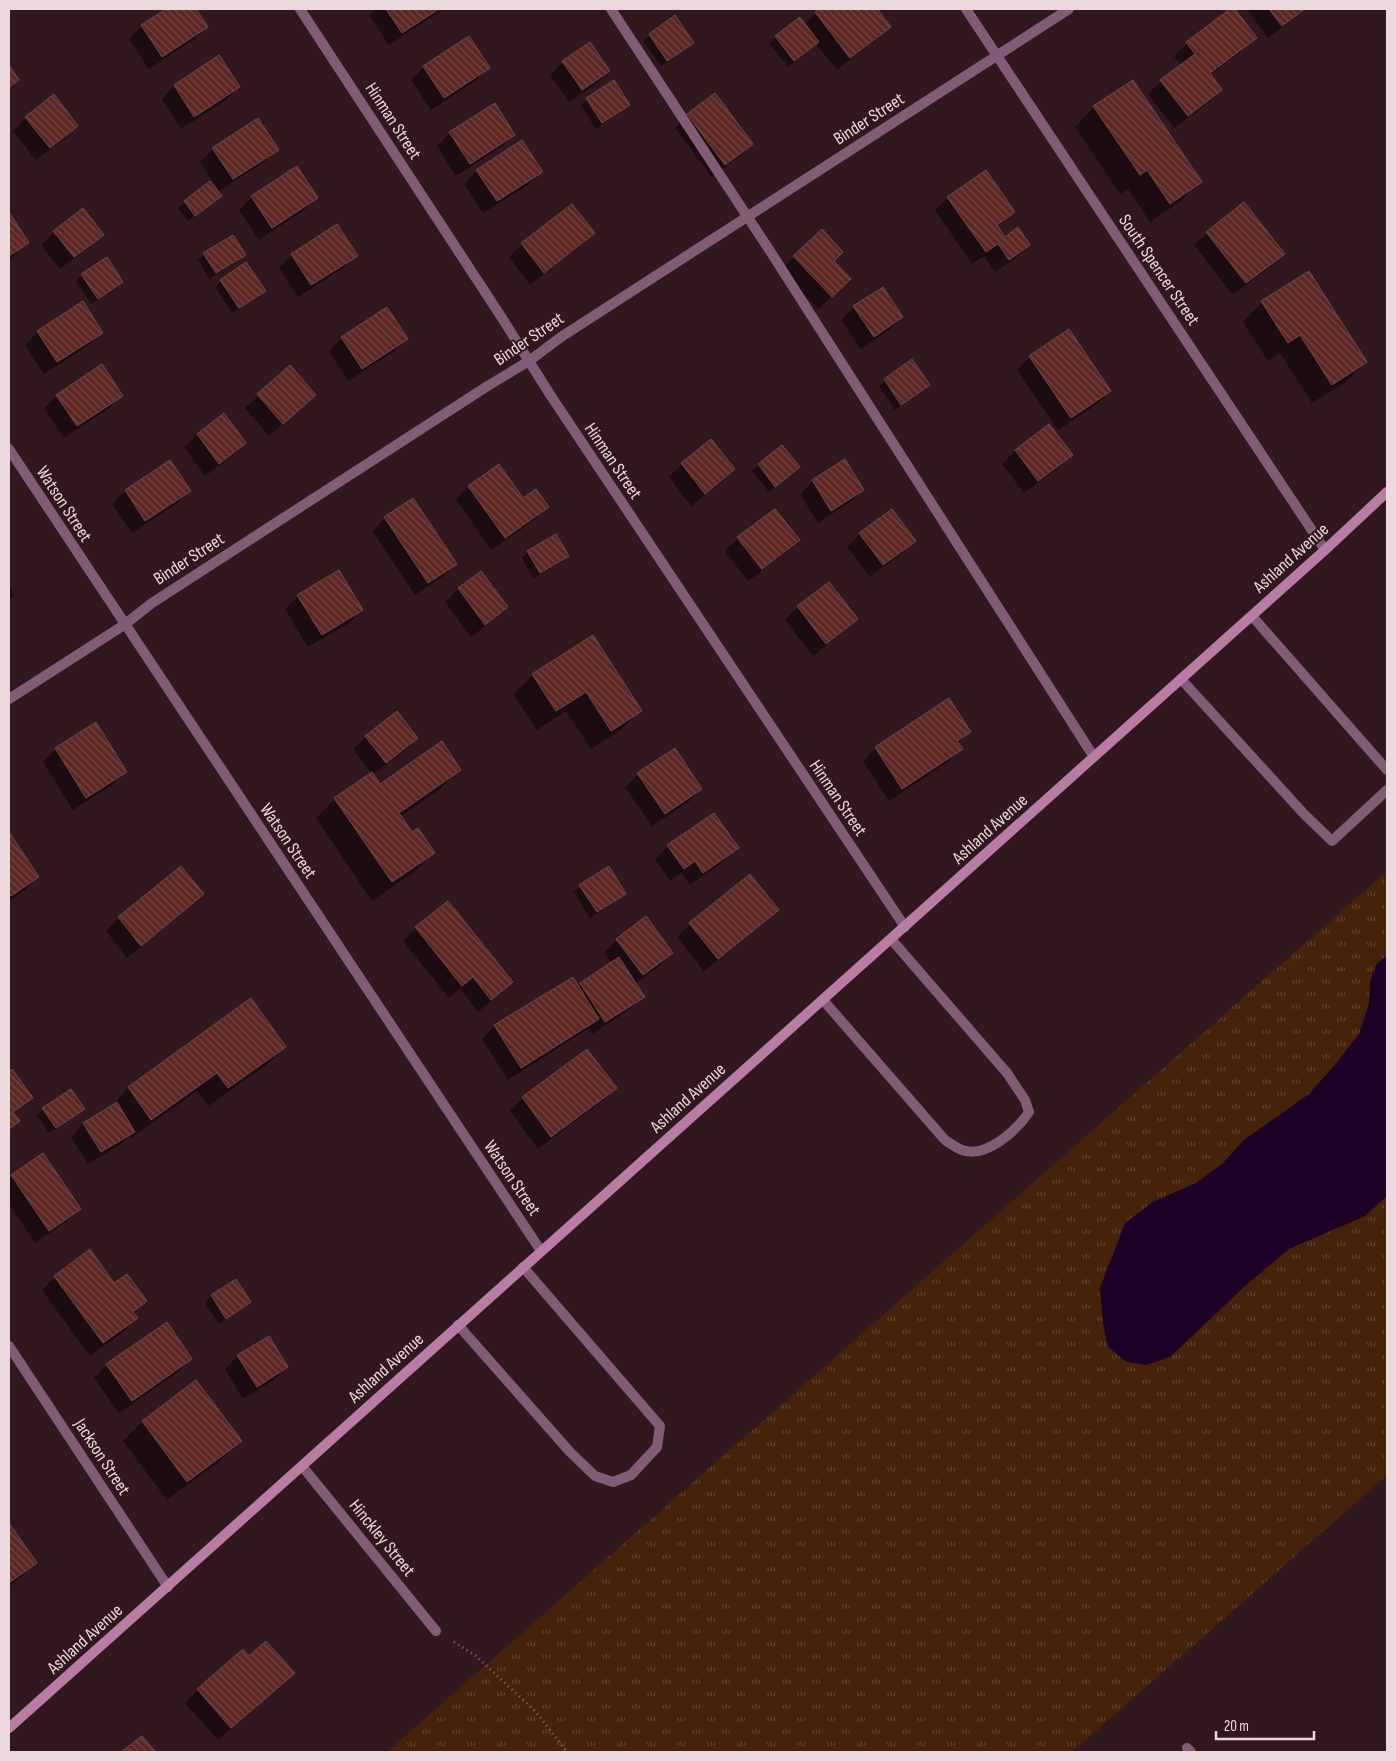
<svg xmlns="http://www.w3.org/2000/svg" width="1396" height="1761" font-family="'Sofia Sans Condensed',sans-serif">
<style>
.park{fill:url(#park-tufts)}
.water{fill:#1d0228}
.shadow{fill:#0007}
.building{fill:url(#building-back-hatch);stroke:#684a47}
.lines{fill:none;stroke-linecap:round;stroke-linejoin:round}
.path{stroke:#826c72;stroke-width:3;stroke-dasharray:1 4;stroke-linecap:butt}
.lane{stroke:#825c76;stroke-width:10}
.street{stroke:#825c76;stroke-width:10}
.secondary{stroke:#b97ca7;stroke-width:10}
.labels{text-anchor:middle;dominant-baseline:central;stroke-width:4;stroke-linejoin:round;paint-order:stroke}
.street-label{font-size:18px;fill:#ebd8dc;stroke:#31181f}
</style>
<defs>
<pattern id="park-tufts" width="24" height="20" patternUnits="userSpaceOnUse" patternTransform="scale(1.25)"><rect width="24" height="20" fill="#46220b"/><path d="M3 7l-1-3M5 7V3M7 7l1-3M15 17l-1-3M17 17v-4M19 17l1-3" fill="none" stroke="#61412e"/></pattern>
<pattern id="building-back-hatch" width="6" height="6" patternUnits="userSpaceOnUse" patternTransform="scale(1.25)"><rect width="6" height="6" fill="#5c2623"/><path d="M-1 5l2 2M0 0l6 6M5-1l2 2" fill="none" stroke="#744542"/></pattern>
</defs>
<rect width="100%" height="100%" fill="#31181f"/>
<path class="park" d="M1387,871V1475L1072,1752H387Z"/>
<path class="water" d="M1387,955V1196L1365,1216L1289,1249L1244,1287L1170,1357L1146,1365L1127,1362L1108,1347L1103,1323L1100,1288L1125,1223L1153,1202L1196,1183L1222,1164L1244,1140L1309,1094L1334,1066L1359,1034L1369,1004L1370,982L1376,965Z"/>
<path class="shadow" d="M169,9H194L206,27L193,40L149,69L129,39L142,26Z
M375,9H440L433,16L389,45L369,15Z
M821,9H876L889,27L876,39L837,70L816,44L788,67L769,43L776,37L804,24Z
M1232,9L1256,38L1243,50L1210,75L1221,90L1208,103L1174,128L1148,94L1161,81L1181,65L1174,56L1187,43Z
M1247,9H1306L1268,38Z
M675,17L692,43L686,49L661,66L643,41Z
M219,57L238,87L226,100L181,129L162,99L174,86Z
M563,62L609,71L596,84L569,102L550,75Z
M424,67L488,68L475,81L431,110L411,80Z
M614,82L628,105L622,111L596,129L581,106L587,99Z
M714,95L751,144L738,157L712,177L675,128L688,115Z
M495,105L514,134L501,147L456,176L437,146L450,133Z
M1094,107L1200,181L1181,201L1150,222L1128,189L1120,194L1075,127Z
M26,118L77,126L64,139L36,160L13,131Z
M213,149H277L264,162L219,191L200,162Z
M477,171L541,172L528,185L483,213L464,184Z
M210,183L220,196L188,221L178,208Z
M252,197L316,198L303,211L259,240L239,210Z
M948,198L1014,212L997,227L1005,238L1029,245L1016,258L995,272L984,256L972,264L935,210Z
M572,205L593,233L580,246L530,285L509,257L522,244Z
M9,215L27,243L9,260Z
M54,232L102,234L89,247L60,269L41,245Z
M1207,233L1283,254L1270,267L1233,295L1194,245Z
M204,254H244L238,261L209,279L198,260Z
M292,255H356L343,268L298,297L279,268Z
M794,257L832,261L836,292L818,309L781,270Z
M82,275L122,282L116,288L91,304L76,281Z
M221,281L264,290L258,297L232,313L215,287Z
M1262,302L1365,362L1346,382L1312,403L1280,353L1268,361L1243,322Z
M854,307L902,317L889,330L861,349L841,320Z
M38,332H102L89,345L44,374L25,345Z
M342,338L406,339L393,352L348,381L329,351Z
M1030,357L1110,391L1097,404L1058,430L1017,370Z
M290,367L301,407L269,436L245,408Z
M885,380L928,385L922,391L895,410L879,386Z
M57,396H121L108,409L64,438L44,408Z
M224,415L245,443L232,456L205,476L184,447L197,435Z
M1049,426L1071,455L1058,468L1024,493L1002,464L1015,451Z
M711,440L734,469L721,482L691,506L669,477L682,464Z
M782,446L799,467L769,492L752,471Z
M170,462L189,491L176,504L132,533L112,504L125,491Z
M813,481L863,490L850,502L818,523L800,494Z
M469,486L523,499L547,507L534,520L491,550L456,499Z
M385,518L455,564L442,577L415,595L372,531Z
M860,534L914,541L901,554L870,577L847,547Z
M739,538L798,540L785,553L764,569Z
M737,539L762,571L748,581L725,551Z
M528,552L567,556L561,562L533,578L522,558Z
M481,573L506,607L493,620L471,637L445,602L458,589Z
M9,586L14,595L9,600Z
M298,596L361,610L349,623L308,647L285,609Z
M798,607L856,619L843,632L813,656L785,620Z
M592,636L640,711L621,730L591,749L566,711L537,730L513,694L533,675Z
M949,700L970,731L957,744L961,749L948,762L889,801L863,761L876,748Z
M366,737L417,738L404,751L372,775L379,785L459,769L440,789L400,817L411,834L433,853L414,872L372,901L316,818L335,799L372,774L353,749Z
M56,749L125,772L112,785L73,810L43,762Z
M638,774L701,789L688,802L652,826L625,787Z
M9,834L38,877L25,890L9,901Z
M668,846L737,848L724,861L690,885L682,873L670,881L655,859Z
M180,868L202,894L189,907L127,958L106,931L119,918Z
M580,886L624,894L618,900L590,918L574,892Z
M777,910L764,923L704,971L677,937L690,924Z
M645,918L672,953L659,966L635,984L643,996L630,1009L592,1034L588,1029L508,1080L482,1039L495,1026L578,987L612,964L604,953L617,940Z
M416,928L512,982L478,1012L460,989L449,998L403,941Z
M251,1000L284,1047L265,1066L208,1106L197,1091L131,1138L129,1136L121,1144L88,1164L71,1137L83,1124L110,1108L128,1088Z
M587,1051L615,1088L602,1101L538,1149L510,1111L523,1098Z
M12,1071L32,1097L13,1114L18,1121L9,1130V1073Z
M43,1109H83L77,1115L49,1133L37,1115Z
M12,1176L79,1209L66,1222L35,1243L9,1204V1179Z
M55,1277L114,1285L146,1301L133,1314L136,1318L124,1331L90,1356L42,1290Z
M235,1280L249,1302L243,1308L219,1324L205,1303L211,1296Z
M238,1356L287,1367L274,1380L243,1399L225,1369Z
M191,1359L178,1372L119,1413L94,1378L107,1365Z
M196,1382L240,1441L221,1460L167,1500L123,1441L142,1422Z
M9,1525L35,1563L22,1576L9,1586Z
M249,1658L293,1673L218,1740L185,1703L198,1690Z"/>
<path class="building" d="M166,9H196L208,27L162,57L141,25Z
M386,9H439L402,33Z
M819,9H877L891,27L850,58L815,12Z
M1230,9H1235L1257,38L1210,73L1222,90L1188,116L1160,80L1195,54L1186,42Z
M1269,9H1305L1282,26Z
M675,15L694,43L667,61L649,34Z
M800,17L819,42L794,61L775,36Z
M469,36L490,68L444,98L423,66Z
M590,42L610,71L582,90L562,61Z
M219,55L240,87L194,117L174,85Z
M9,65L19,80L9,87Z
M614,80L630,105L602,123L586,98Z
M1133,80L1202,182L1170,204L1147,170L1140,175L1093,106Z
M715,93L753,144L725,165L687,114Z
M54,94L78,126L50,148L25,117Z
M495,103L515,135L470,164L449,132Z
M258,118L279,150L233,179L212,148Z
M522,140L543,172L497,201L476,170Z
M297,166L318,198L272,228L251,196Z
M986,170L1015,212L997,225L1005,237L1018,227L1030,245L1009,260L998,244L986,252L947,197Z
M210,181L222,196L195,216L184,201Z
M1244,202L1285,254L1246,283L1206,232Z
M572,204L595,233L544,273L521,243Z
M83,208L104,235L74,257L53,231Z
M9,212L29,243L9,256Z
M337,224L358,256L311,285L291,254Z
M822,229L843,252L834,261L851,279L832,297L793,256Z
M233,235L246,255L216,273L203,253Z
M107,257L123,282L98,299L81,274Z
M246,262L266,291L239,308L220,280Z
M1309,271L1367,362L1332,385L1300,335L1288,343L1261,301Z
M883,287L903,317L874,337L853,306Z
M83,301L103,333L57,362L37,331Z
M387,307L408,339L362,369L341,337Z
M1069,329L1111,391L1071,418L1029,356Z
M912,359L930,385L901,405L884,379Z
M102,364L123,396L77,426L56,395Z
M290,365L316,395L283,424L257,394Z
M224,413L246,443L219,464L197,434Z
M1049,424L1073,455L1038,481L1015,450Z
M711,439L735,469L705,494L681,463Z
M782,445L800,467L775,487L758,464Z
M845,459L864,490L831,511L812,480Z
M170,460L191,491L145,521L125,490Z
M499,464L523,498L536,489L549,507L505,538L468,486Z
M413,498L457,564L428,583L384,517Z
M775,509L800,540L762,569L737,537Z
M892,509L916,541L883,565L859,533Z
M556,534L569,556L540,573L527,551Z
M339,570L363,610L322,635L297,595Z
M481,571L508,607L485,625L458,588Z
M829,582L858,619L826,644L797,606Z
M593,635L642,711L611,731L586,692L556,711L532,674Z
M949,698L971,732L957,741L963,749L902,789L875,747Z
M397,711L418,738L386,763L365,736Z
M96,722L127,772L86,798L55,748Z
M442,741L461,770L399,813L412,832L418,828L435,853L392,882L334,798L372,772L380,784Z
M675,748L702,789L665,814L637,773Z
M714,813L739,848L703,873L695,861L684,869L667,845Z
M9,832L39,877L11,896L9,893Z
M181,866L204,894L141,946L118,917Z
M609,866L626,894L597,912L579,885Z
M750,874L779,910L718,959L689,923Z
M448,901L513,982L491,1000L473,977L462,986L415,927Z
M646,916L673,953L643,975L616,939Z
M619,957L645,997L605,1022L580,983Z
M573,977L599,1019L521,1068L494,1025Z
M251,998L286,1047L228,1088L217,1073L151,1120L128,1087Z
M587,1049L617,1088L551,1137L522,1097Z
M12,1069L33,1098L13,1112L20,1121L9,1129V1072Z
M71,1089L85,1109L56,1128L42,1108Z
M117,1102L135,1132L101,1152L83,1123Z
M43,1153L81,1209L49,1231L11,1175Z
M90,1249L114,1283L127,1274L147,1301L133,1312L138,1318L103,1343L54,1276Z
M236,1279L251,1302L226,1319L211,1295Z
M167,1322L192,1359L132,1401L106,1364Z
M269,1336L288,1367L257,1387L237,1355Z
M196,1380L242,1441L187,1482L142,1421Z
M9,1523L37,1563L9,1583Z
M266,1641L295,1673L231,1728L197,1689L243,1649L249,1656Z
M142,1736L156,1752H121Z"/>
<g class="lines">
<path class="path" d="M454,1642L476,1656L536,1712L567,1752"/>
<path class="lane" d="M611,9L770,251L1094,757
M1252,616L1387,770
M1181,679L1304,814L1332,841L1387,790
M823,1000L945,1140C950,1143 956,1148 962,1150C986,1159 1017,1130 1029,1112L1025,1100L1007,1073L891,939
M458,1325L570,1452L595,1476L613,1482L631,1475L657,1447L660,1426L523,1267"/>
<path class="street" d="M300,9L502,318L549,393L905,927
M966,9L1325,550
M9,449L541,1251
M9,699L124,625L152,603L486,387L529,361L561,337L1069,9
M9,1346L168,1587
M302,1466L436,1631
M1187,1748L1191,1752"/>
<path class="secondary" d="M9,1728L1325,550L1387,492"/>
</g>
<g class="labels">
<g class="street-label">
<text transform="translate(869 119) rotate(-33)">Binder Street</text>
<text transform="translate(393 121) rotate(57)">Hinman Street</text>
<text transform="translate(1159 270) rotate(56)">South Spencer Street</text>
<text transform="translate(529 339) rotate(-34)">Binder Street</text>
<text transform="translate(613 461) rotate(56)">Hinman Street</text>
<text transform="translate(64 504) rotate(57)">Watson Street</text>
<text transform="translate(1291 558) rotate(-42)">Ashland Avenue</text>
<text transform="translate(189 559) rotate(-33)">Binder Street</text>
<text transform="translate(838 798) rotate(56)">Hinman Street</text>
<text transform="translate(990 829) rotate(-42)">Ashland Avenue</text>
<text transform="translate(288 841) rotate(56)">Watson Street</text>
<text transform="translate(688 1098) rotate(-42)">Ashland Avenue</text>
<text transform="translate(512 1178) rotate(56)">Watson Street</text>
<text transform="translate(386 1368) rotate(-42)">Ashland Avenue</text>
<text transform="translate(102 1457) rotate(57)">Jackson Street</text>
<text transform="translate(382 1538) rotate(51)">Hinckley Street</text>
<text transform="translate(85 1639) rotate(-42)">Ashland Avenue</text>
</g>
</g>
<rect width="1396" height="1761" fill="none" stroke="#ebd8dc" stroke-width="20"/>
<path d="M1216 1731v8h98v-8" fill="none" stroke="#ebd8dc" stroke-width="2.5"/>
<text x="1224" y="1731" font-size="15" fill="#ebd8dc" stroke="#31181f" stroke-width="4" paint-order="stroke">20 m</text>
</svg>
